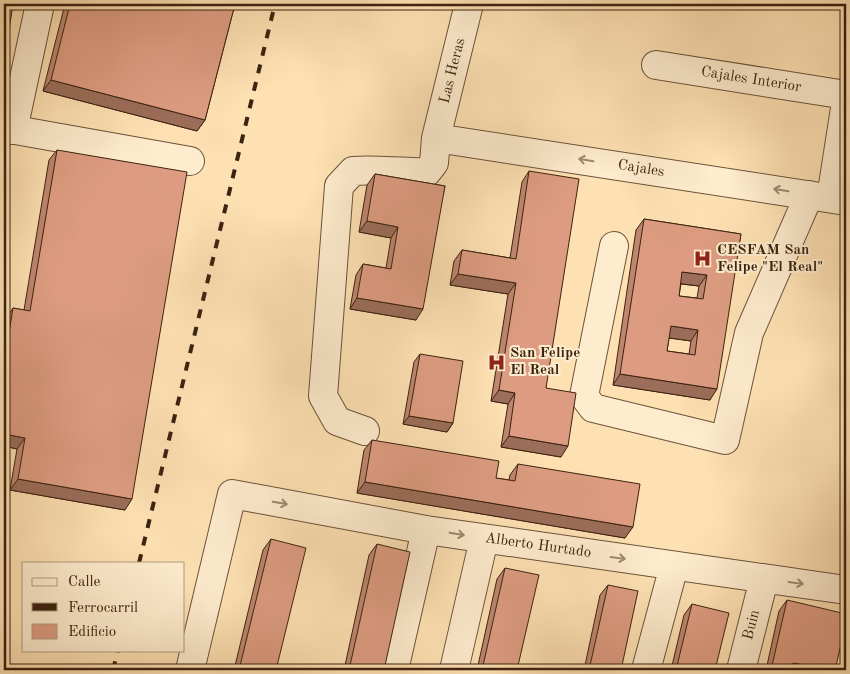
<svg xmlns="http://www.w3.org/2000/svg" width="850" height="674" font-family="'Old Standard TT',serif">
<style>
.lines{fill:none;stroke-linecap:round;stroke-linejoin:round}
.minor-casing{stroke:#6c5239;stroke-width:30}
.minor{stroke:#feecce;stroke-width:28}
.rail{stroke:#3c2310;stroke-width:4;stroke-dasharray:9 9;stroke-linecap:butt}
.wall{fill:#be866f;stroke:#3c2310;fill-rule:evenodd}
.shaded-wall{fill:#9b6d5a;stroke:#3c2310}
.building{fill:#dd9c81;stroke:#3c2310;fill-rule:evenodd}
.oneway{stroke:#9d886f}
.labels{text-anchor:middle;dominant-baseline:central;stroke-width:4;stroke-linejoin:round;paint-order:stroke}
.street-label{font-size:15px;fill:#3c2310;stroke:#feecce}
.poi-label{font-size:15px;font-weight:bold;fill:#3c2310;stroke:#feecce;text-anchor:start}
</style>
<rect width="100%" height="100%" fill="#fee1b3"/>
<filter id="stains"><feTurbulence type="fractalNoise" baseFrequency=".004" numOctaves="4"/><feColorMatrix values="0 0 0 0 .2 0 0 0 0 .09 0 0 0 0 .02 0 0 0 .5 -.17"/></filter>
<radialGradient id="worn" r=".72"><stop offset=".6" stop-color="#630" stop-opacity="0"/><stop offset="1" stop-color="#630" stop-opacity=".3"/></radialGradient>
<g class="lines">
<defs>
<path id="minor" d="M656,65L846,95
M4,128L190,161
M13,130L40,4
M436,138L846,201
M831,198L846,102
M614,246L584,396L593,408L725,440L749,333L809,195
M365,431L337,421L323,396L339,186L353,171C378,169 402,173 427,172L434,163L436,138L469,4
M190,670L232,494L426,530L846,590
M394,670L426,530
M454,670L484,539
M646,670L674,566
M741,670L764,579"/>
</defs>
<use href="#minor" class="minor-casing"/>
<use href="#minor" class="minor"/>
<path class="rail" d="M139,563L275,4
M113,670L118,650"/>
</g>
<path class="wall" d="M65,4H235L205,120L197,131L43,91Z
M57,150L125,510L10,490L17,449L4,446V330L6,319L13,308L24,310L49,160Z
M529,171L546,388L561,457L501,447L508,404L491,401L508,294L450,285L454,261L462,250L510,258L522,182Z
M375,174L445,186L416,320L350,309L356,275L363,264L386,268L391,238L359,232L367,185Z
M644,219L741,234L710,400L613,385L636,230ZM681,284L699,286L697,298L679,296ZM669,338L691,341L689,354L667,351Z
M420,354L453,423L447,432L403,424L414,362Z
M372,440L496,478L509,480L510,475L518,464L625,538L357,493L364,450Z
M271,539L276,670H234L263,550Z
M377,544L384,670H344L369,555Z
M505,568L517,670H477L497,579Z
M608,585L621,670H584L600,595Z
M787,600L835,670H766L779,611Z
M692,604L715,670H671L684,615Z"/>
<path class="shaded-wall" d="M51,80L205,120L197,131L43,91Z
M367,221L398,227L391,238L359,232Z
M682,272L707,275L699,286L675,283Z
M458,274L516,283L508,294L450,285Z
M357,298L423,309L416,320L350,309Z
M671,326L698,330L691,341L663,337Z
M620,374L717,389L710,400L613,385Z
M499,390L515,393L508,404L491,401Z
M409,416L453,423L447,432L403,424Z
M4,434L25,438L17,449L4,446Z
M509,436L568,446L561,457L501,447Z
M18,479L132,499L125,510L10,490Z
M365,482L633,527L625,538L357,493Z
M793,663L811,666L808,670H788Z"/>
<path class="building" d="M4,4H13L4,63Z
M70,4H235L205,120L51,80Z
M57,150L187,172L132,499L18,479L25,438L4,434V364L13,308L30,311Z
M529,171L579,179L546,388L576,393L568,446L509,436L515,393L499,390L516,283L458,274L462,250L516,259Z
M375,174L445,186L423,309L357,298L363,264L391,269L398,227L367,221Z
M644,219L741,234L717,389L620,374ZM682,272L707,275L703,299L679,296ZM671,326L698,330L695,355L667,351Z
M420,354L463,361L453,423L409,416Z
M372,440L499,461L496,478L515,481L518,464L640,484L633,527L365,482Z
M271,539L306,548L276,670H239Z
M377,544L410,552L384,670H349Z
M505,568L539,575L517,670H482Z
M608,585L638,591L621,670H589Z
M787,600L846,614V623L835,670H810L811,666L793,663L792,670H771Z
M692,604L729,613L715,670H676Z"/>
<defs><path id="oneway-shaft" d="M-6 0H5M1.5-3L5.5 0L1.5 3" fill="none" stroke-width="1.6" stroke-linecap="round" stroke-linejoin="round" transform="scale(1.25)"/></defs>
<g class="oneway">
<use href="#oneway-shaft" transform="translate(586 160) rotate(-171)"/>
<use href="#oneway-shaft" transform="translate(781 190) rotate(-171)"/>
<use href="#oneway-shaft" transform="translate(280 503) rotate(10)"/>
<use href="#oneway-shaft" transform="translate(457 534) rotate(9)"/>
<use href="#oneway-shaft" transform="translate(618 558) rotate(8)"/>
<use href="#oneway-shaft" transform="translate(796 583) rotate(8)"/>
</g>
<defs>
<symbol id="hospital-bare" viewBox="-9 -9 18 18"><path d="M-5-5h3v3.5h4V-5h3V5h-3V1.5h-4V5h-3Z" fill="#8f2418" stroke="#feecce" stroke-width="2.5" paint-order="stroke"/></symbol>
</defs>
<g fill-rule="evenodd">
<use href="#hospital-bare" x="690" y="246" width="25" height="25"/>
<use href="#hospital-bare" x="484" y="350" width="25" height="25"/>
</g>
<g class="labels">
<g class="street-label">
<text transform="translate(453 71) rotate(-76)">Las Heras</text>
<text transform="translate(751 80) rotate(9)">Cajales Interior</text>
<text transform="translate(641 169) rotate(9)">Cajales</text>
<text transform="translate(538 546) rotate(8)">Alberto Hurtado</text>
<text transform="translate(752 625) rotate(-76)">Buin</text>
</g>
<g class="poi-label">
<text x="717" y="250">CESFAM San<tspan x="717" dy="17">Felipe "El Real"</tspan></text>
<text x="510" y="353">San Felipe<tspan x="510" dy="17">El Real</tspan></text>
</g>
</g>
<rect width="850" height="674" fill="none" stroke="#fee1b3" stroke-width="20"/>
<rect x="5" y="5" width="840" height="664" fill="none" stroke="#3c2310" stroke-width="2.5"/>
<rect x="10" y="10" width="830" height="654" fill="none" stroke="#3c2310"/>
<rect x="22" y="562" width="162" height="90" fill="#feecce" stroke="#b09c82"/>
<rect x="32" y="578" width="25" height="8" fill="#feecce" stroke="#b09c82"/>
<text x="68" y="586" font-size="15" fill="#3c2310">Calle</text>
<rect x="32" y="603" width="25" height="8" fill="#3c2310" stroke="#b09c82"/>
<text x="68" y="612" font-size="15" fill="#3c2310">Ferrocarril</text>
<rect x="32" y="624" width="25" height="15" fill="#dd9c81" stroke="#b09c82"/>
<text x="68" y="636" font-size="15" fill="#3c2310">Edificio</text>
<rect width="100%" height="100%" filter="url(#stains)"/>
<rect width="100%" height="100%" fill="url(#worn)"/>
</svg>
